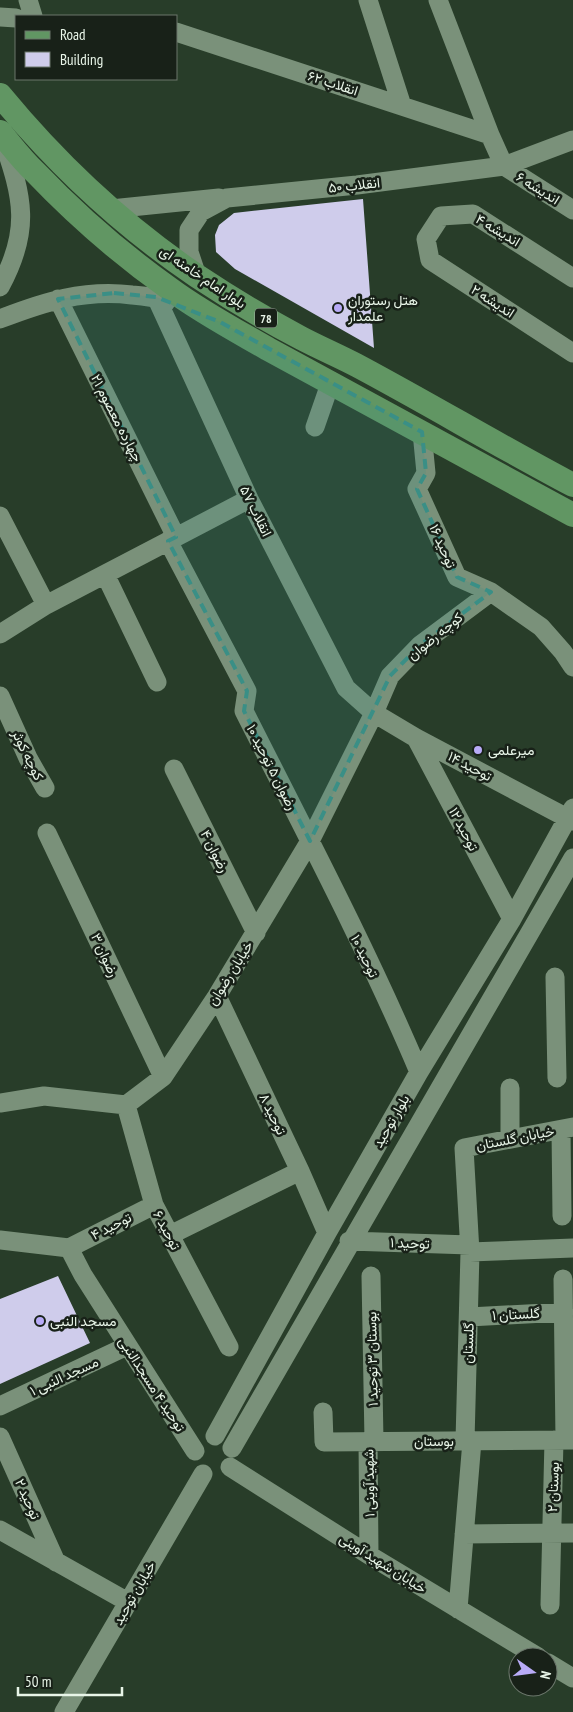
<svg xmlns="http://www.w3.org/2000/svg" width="573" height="1712" font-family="'PT Sans Narrow',Vazirmatn,sans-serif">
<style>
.building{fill:#cfcceb}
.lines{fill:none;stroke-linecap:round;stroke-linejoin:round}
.minor{stroke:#7a917a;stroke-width:19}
.major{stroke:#619663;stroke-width:24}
.marked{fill:#3a8f86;fill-opacity:0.2;stroke:#3a8f86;stroke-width:4;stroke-dasharray:10 6;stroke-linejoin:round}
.poi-dot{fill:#b8abf7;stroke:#182118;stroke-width:2}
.labels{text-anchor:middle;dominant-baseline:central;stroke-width:5;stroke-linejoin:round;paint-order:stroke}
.shield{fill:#182118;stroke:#aab5aa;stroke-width:1}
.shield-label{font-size:12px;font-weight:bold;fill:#e8f5e8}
.street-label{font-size:14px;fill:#e8f5e8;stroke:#182118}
.poi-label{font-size:14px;fill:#e8f5e8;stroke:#182118;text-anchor:start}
</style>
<rect width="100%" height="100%" fill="#283d29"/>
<path class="building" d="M363,199L374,348L235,269L216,252L215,235L219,225L234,213Z
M58,1276L90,1343L0,1384V1299Z"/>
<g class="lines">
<path class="minor" d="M28,0L33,16
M368,0L402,106
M438,0L490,135L504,166L573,210
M0,17L16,18
M176,32L490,135
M111,209L219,198
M197,276L189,252V230L201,212L227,198L357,185L504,166L573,140
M573,278L473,214L441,216L426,239L430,260L573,353
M0,287C31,230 23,198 3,140
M156,297L249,499L346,688L374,713L416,738L573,821
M58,299L176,537
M0,319C44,302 84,289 132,295C145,296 155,297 166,302
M315,427L331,381
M422,432L426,473L417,489L457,577L491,592L541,627L563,652L573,667
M0,516L46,605
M168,541L247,691L244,711C304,830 367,949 419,1072
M105,574L157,682
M0,634L46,605L249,499
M0,696L28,758L45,788
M416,738L512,919
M174,769L256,933
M47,833L163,1077
M555,977L557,1078
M217,996L300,1171L327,1233
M0,1103L44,1096L126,1105L163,1077L217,996L310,841L374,713L390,676L420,645L491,592
M126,1105L154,1205L229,1347
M561,1130L562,1216
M510,1139V1088
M170,1235L300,1171
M0,1240L69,1248L83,1275L195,1451
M349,1241L470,1245
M69,1248L154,1205
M470,1252L573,1248
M371,1276L374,1441
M563,1279L565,1440
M469,1317L564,1312
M0,1406L127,1346
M323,1412L324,1442L573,1440
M215,1436L327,1233L419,1072L512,919L573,808
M0,1437L56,1562
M368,1441L369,1555
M465,1441L470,1252L464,1148L573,1127
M232,1448L573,858
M230,1467L369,1555L538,1657
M0,1530L128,1602
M464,1534L573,1533
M550,1605L554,1440
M458,1609L472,1441
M548,1663L573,1678
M64,1712L203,1474"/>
<path class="major" d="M0,95C56,163 123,226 197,276C230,298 265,319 301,338C320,348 339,356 358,366C431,405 501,447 573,485
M0,132C11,145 22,160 35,172C76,215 122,255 170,289C201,312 235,330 268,349L573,515"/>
</g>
<path class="marked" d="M114,293L156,297L220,322L422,432L426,473L417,489L457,577L491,592L420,645L390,676L310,841L244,711L247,691L168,541L176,537L58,299Z"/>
<g class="poi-dot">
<circle cx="338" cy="308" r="5"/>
<circle cx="478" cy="750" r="5"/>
<circle cx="40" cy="1321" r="5"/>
</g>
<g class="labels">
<rect class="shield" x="255" y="308.5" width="22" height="19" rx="4"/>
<g class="shield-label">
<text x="266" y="318">78</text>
</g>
<g class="street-label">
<text transform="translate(333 83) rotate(18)">انقلاب ۶۲</text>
<text transform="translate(354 185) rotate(-6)">انقلاب ۵۰</text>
<text transform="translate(538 188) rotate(32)">اندیشه ۶</text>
<text transform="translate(498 230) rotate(31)">اندیشه ۴</text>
<text transform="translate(203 277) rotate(34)">بلوار امام خامنه ای</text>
<text transform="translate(493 301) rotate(33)">اندیشه ۲</text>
<text transform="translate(117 418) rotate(63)">چهارده معصوم ۲۱</text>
<text transform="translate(256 511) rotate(64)">انقلاب ۵۷</text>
<text transform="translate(443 546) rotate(66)">توحید ۱۶</text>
<text transform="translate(435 636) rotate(-39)">کوچه رضوان</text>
<text transform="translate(28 755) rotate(64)">کوچه کوثر</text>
<text transform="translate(470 766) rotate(28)">توحید ۱۴</text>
<text transform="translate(272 767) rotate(63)">رضوان ۵ توحید ۱۰</text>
<text transform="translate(464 829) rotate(62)">توحید ۱۲</text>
<text transform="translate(215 851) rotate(63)">رضوان ۴</text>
<text transform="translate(105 955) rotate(65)">رضوان ۳</text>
<text transform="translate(365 956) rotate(64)">توحید ۱۰</text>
<text transform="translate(230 973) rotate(-58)">خیابان رضوان</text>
<text transform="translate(273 1114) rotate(64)">توحید ۸</text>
<text transform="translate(391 1121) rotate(-60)">بلوار توحید</text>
<text transform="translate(515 1138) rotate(-11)">خیابان گلستان</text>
<text transform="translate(111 1226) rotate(-27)">توحید ۴</text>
<text transform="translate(167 1230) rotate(62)">توحید ۶</text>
<text transform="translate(410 1243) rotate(2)">توحید ۱</text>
<text transform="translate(516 1314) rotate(-3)">گلستان ۱</text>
<text transform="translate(468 1343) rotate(-88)">گلستان</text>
<text transform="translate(372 1359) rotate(-91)">بوستان ۳ توحید ۱</text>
<text transform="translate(64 1376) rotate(-25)">مسجد النبی ۱</text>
<text transform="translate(152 1384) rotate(57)">توحید ۴ مسجدالنبی</text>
<text x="434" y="1441">بوستان</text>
<text transform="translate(369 1483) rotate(-91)">شهید آوینی ۱</text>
<text transform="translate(553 1487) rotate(-88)">بوستان ۲</text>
<text transform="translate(28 1499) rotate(66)">توحید ۲</text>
<text transform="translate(383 1563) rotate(32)">خیابان شهید آوینی</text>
<text transform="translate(134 1593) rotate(-60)">خیابان توحید</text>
</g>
<g class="poi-label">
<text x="348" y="300">هتل رستوران<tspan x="348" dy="16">علمدار</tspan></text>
<text x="488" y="750">میرعلمی</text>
<text x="50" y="1321">مسجد النبی</text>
</g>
</g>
<rect x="15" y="15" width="162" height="65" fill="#182118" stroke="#6b766b"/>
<rect x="25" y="31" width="25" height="8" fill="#619663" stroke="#6b766b"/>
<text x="60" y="40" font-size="15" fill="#e8f5e8">Road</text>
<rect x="25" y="52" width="25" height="15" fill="#cfcceb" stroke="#6b766b"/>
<text x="60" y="65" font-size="15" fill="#e8f5e8">Building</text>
<g transform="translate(533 1672) rotate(104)"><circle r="24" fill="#182118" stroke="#6b766b"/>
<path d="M0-4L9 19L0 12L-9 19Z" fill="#b8abf7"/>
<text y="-8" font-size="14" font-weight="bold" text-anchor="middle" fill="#e8f5e8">N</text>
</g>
<path d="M18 1687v8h104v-8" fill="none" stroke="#e8f5e8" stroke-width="2.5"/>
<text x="25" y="1687" font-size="15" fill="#e8f5e8" stroke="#182118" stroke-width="4" paint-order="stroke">50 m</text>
</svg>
